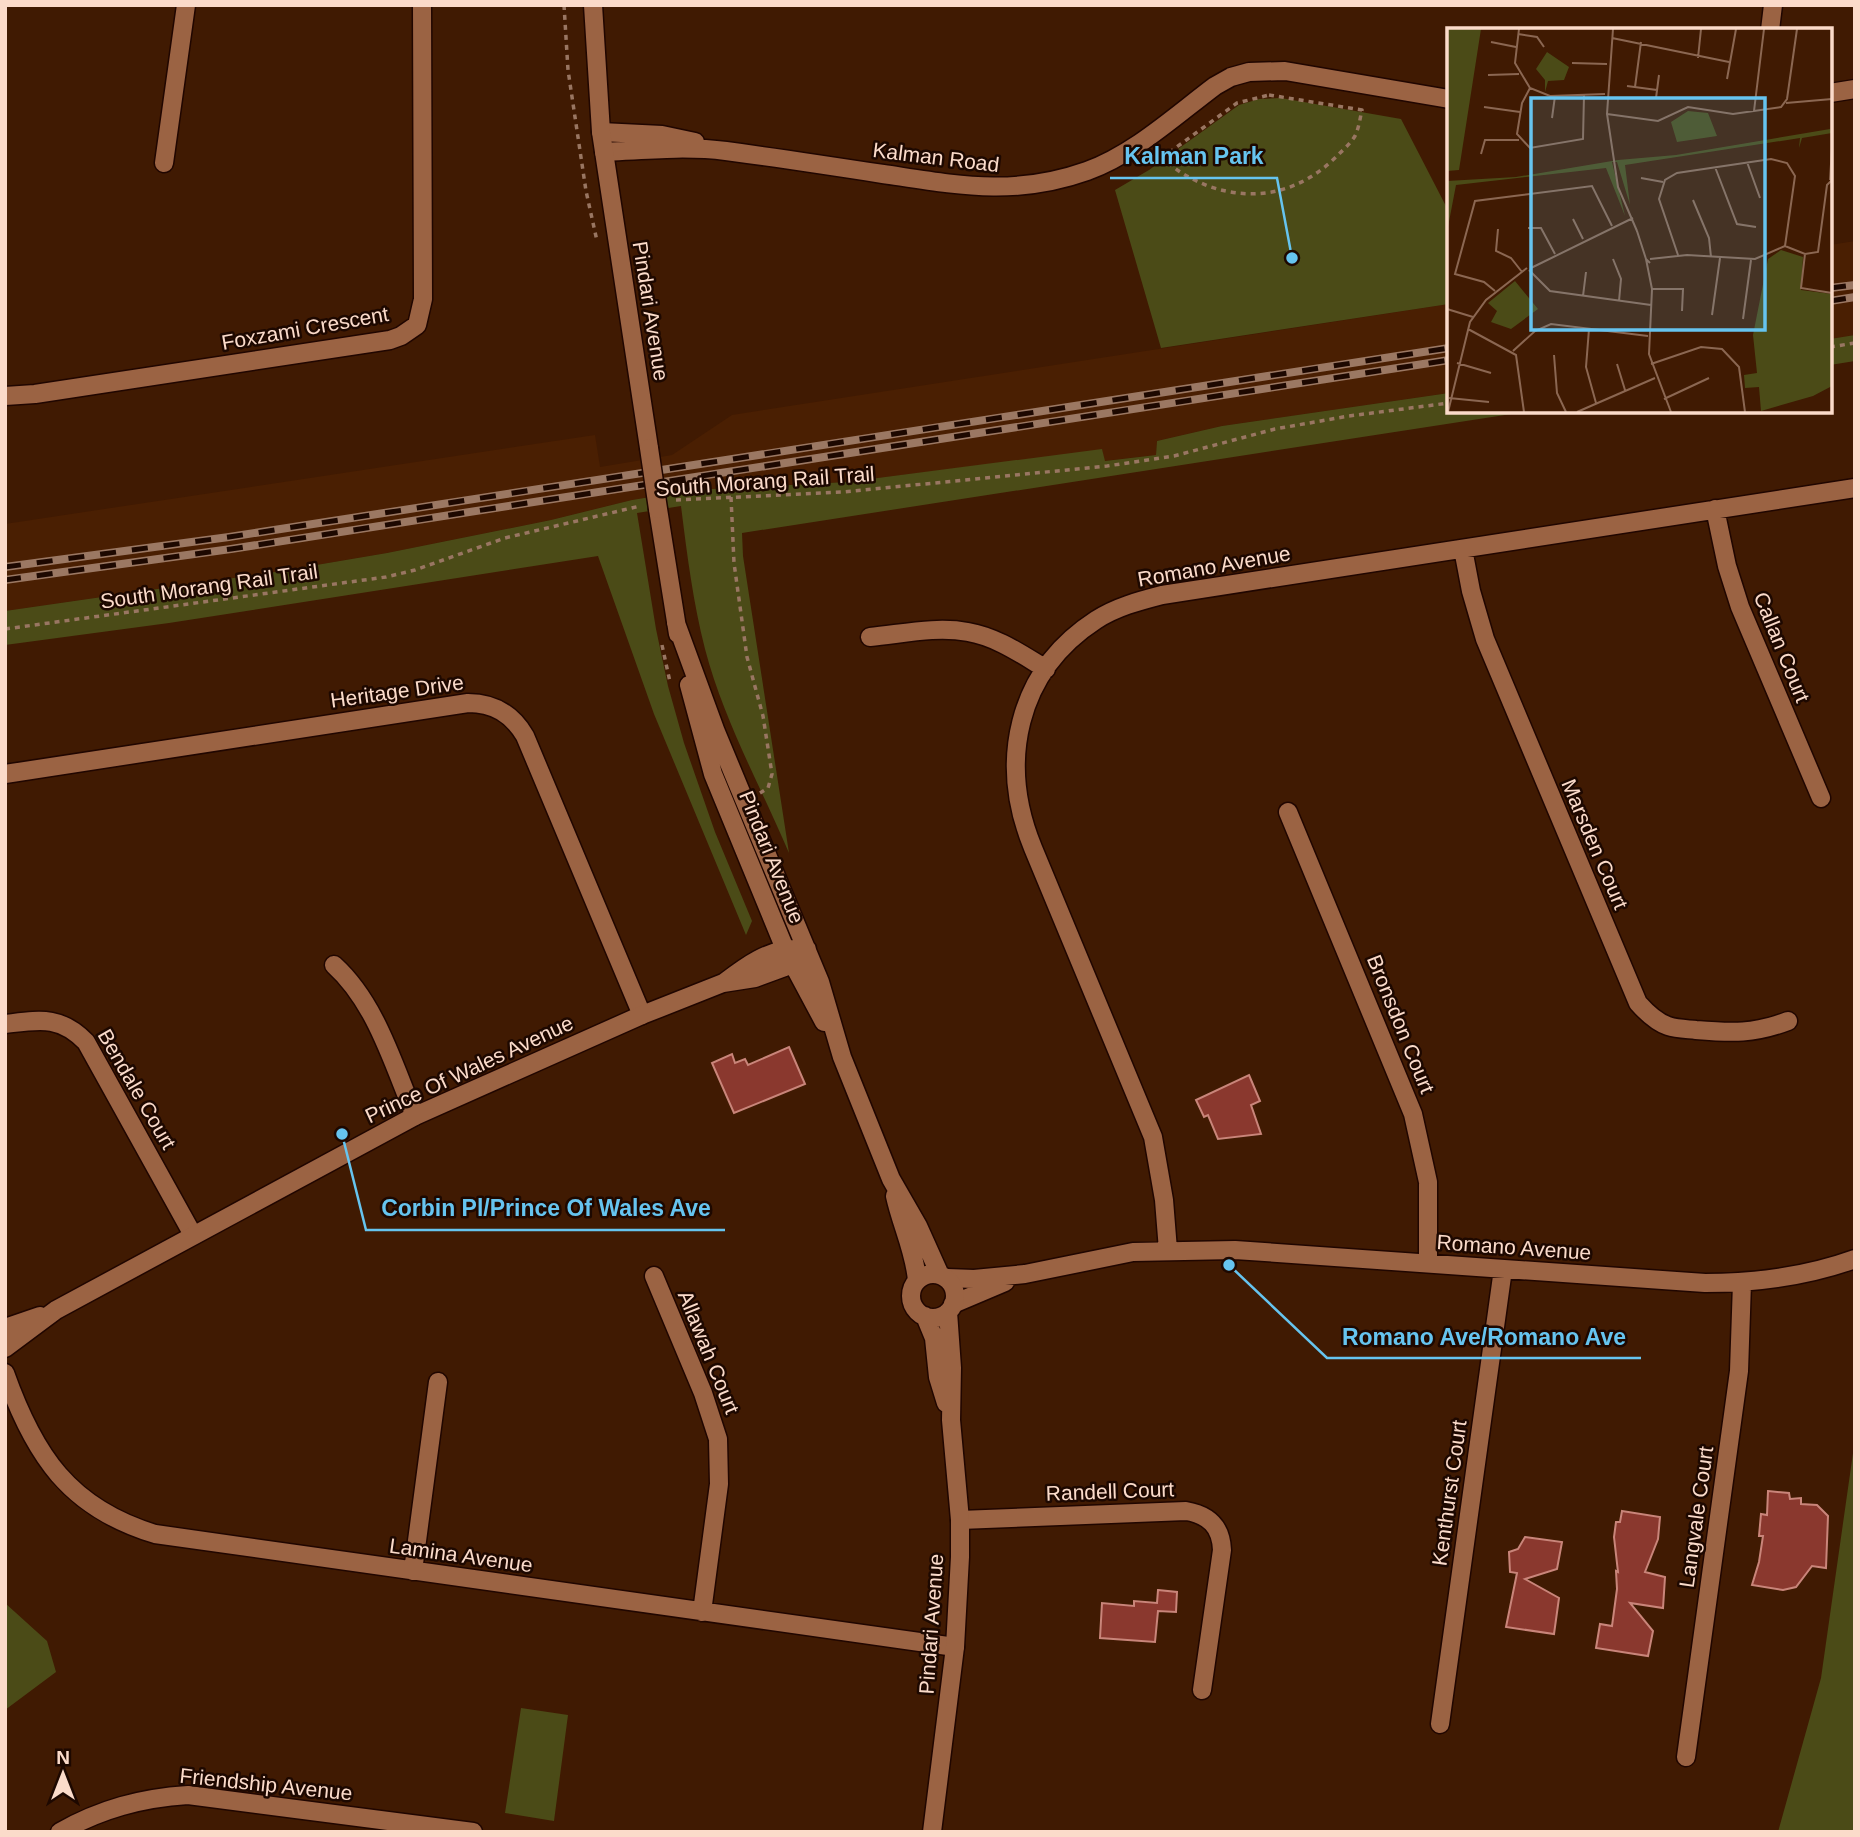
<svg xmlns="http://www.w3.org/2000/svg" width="1860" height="1837" font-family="Helvetica,sans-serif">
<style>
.built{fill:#4a1f02}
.green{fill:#4b4b17}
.building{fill:#8a382e;stroke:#c9857a;stroke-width:2}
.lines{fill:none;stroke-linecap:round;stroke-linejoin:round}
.minor-casing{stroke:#200600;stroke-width:21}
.tertiary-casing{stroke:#200600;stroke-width:21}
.path{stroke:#997662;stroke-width:3.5;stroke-dasharray:5 5;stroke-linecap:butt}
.minor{stroke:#9b6343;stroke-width:18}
.tertiary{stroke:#9b6343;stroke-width:18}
.rail-casing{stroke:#9b7863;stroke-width:8}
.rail{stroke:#1d0800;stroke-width:5;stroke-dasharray:16;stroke-linecap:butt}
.tertiary-bridge-casing{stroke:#200600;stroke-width:21;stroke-linecap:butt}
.tertiary-bridge{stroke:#9b6343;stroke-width:18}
.labels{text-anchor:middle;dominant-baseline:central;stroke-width:5;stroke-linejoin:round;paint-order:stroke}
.street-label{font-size:21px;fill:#fbdbca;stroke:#1d0800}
.inset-road{fill:none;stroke:#8b6752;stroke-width:2}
.view{fill:#66c4ef;fill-opacity:0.15;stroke:#66c4ef;stroke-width:3.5}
.inset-edge{fill:none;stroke:#fbdbca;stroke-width:3.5}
.leader{fill:none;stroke:#66c4ef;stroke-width:2.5}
.callout-dot{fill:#66c4ef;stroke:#1d0800;stroke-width:2.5}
.callout-label{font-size:23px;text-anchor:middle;font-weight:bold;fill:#66c4ef;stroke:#1d0800;stroke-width:5;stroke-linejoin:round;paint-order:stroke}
</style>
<rect width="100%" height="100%" fill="#401a02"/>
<path class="built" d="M1855,241V335L1830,339V245Z
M1449,304V393L1222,426L1157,441L1156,455L1104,461L1102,450L847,482L693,490L632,500L551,520L387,553L275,572L5,611V524L595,435L600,467L672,455L732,415Z"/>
<path class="green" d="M1281,98L1401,119L1449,212V304L1161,348L1115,190L1149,170L1239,105L1259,99Z
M1855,335V361L1830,365V339Z
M1449,393V411H1531L742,533L743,556L789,853C760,785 724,721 705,649C693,602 687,554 681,506L637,513L656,629L668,686L684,743L715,832L752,921L746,935L654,714L598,556L169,623L5,645V611L275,572L387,553L551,520L632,500L693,490L847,482L1102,449L1105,461L1156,455L1157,441L1222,426Z
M1855,1439V1832H1778L1821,1678Z
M5,1603L47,1641L56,1672L5,1710Z
M521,1708L568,1715L554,1821L505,1813Z"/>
<path class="building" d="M789,1047L805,1084L734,1113L712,1063L732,1054L735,1063L745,1059L748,1065Z
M1249,1075L1260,1101L1251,1105L1261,1134L1218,1139L1208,1115L1204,1117L1196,1100Z
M1768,1491L1789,1493L1790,1499L1801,1498V1504L1817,1505L1828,1516L1826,1568L1812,1566L1796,1587L1783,1590L1752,1585L1759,1562L1763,1536H1759L1761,1514L1767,1515Z
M1622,1511L1660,1517L1658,1539L1645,1572L1665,1577L1663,1608L1630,1603L1653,1631L1648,1656L1596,1648L1600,1624L1612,1626L1617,1589L1616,1571L1618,1572L1614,1537L1616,1522H1620Z
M1525,1537L1562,1542L1557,1569L1525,1579L1559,1598L1554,1634L1506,1627L1517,1573L1510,1572L1509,1552L1518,1549Z
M1158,1590L1177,1592L1176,1612L1158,1611L1155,1642L1100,1638L1102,1603L1134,1606V1601L1157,1603Z"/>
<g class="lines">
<defs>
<path id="minor" d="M1770,30L1773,5
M1830,93L1855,89
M601,132L662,135L695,142
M604,152C644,150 686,146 726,151C778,158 831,166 883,174C957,185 1014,197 1087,171C1134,154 1175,116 1215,86L1231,77L1249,72L1285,71L1449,99
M164,163L186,5
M5,396L35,394L390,340L401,336L417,325L423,299L422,5
M1715,509L1727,566L1740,607L1821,798
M1463,549L1471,591L1485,639L1638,1003C1646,1012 1656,1022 1668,1026C1677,1029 1687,1029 1696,1030C1732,1033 1754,1034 1788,1021
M870,637C902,634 936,626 968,632C997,637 1021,654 1046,669
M5,774L468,703C494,703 512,714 525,736L642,1015
M1288,812L1413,1114L1428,1182V1263
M334,965C376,1003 393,1064 415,1116
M5,1024C39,1020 60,1015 86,1042L193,1235
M1168,1250L1164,1200L1153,1137L1033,848C998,763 1016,672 1096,620C1116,607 1139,601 1162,595L1855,488
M654,1276L703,1393L718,1439L719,1484L702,1612
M947,1278L974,1279L1025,1274L1133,1252L1235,1250L1705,1283C1757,1283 1805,1277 1855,1259
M953,1304L1005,1282
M5,1373C34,1455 69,1508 155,1534L955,1647
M960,1520L1186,1511C1209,1515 1221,1526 1222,1550L1202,1690
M413,1571L438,1382
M1440,1724L1503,1269
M1686,1757L1739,1371L1742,1283
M60,1832C101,1809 141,1798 188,1795L473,1832"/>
<path id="tertiary" d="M593,5L601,132L649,448
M658,509L678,634
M676,623L716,732L820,982L842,1057L891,1179L918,1226L940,1275
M689,685L713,774L785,949L824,1022
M725,982C746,966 769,949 796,949
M895,1196C901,1224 915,1252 917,1281
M911 1296a22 22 0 1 1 44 0a22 22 0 1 1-44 0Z
M925,1316L934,1338L938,1377L946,1403
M5,1328L40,1316
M5,1348L56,1310L415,1116L642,1015L723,983L755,978L793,964L807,949
M932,1832L955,1647L960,1557V1520L951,1420L952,1368L948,1312"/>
</defs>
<use href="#minor" class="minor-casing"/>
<use href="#tertiary" class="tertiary-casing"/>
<path class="path" d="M564,5L568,70L586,191L597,241
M1269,95L1362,110C1360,118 1359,128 1355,136C1350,144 1343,150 1337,156C1301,192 1256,203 1208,186C1191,179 1175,171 1163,157L1237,103Z
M1830,347L1855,343
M731,497L734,563L747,657L763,716L772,774L768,788L760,793
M676,500L843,492L1107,466L1174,456L1275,429L1349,416L1449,403
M5,629L386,577L415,570L505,538L640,506
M662,645L670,682"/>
<use href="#minor" class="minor"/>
<use href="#tertiary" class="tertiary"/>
<defs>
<path id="rail" d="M1830,288L1855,285
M1830,301L1855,297
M5,567L229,537L1449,348
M5,580L231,549L1449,360"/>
</defs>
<use href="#rail" class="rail-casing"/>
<use href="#rail" class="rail"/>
<defs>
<path id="tertiary-bridge" d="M649,448L658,509"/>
</defs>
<use href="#tertiary-bridge" class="tertiary-bridge-casing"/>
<use href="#tertiary-bridge" class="tertiary-bridge"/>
</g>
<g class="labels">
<g class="street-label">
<text transform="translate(936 157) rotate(7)">Kalman Road</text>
<text transform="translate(651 311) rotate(81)">Pindari Avenue</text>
<text transform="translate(305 328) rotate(-10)">Foxzami Crescent</text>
<text transform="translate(765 481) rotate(-4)">South Morang Rail Trail</text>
<text transform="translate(1214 566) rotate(-10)">Romano Avenue</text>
<text transform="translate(209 586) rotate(-8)">South Morang Rail Trail</text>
<text transform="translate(1782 647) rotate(68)">Callan Court</text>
<text transform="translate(397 691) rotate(-8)">Heritage Drive</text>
<text transform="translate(1595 844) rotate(67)">Marsden Court</text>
<text transform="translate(772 857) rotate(68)">Pindari Avenue</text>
<text transform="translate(1401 1024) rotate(68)">Bronsdon Court</text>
<text transform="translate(469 1069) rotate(-25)">Prince Of Wales Avenue</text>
<text transform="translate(137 1089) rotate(60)">Bendale Court</text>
<text transform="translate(1514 1247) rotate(4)">Romano Avenue</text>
<text transform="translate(709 1352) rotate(68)">Allawah Court</text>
<text transform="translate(1110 1491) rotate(-2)">Randell Court</text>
<text transform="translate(1449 1493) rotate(-82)">Kenthurst Court</text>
<text transform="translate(1696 1517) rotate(-82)">Langvale Court</text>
<text transform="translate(461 1555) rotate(8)">Lamina Avenue</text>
<text transform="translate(931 1624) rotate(-86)">Pindari Avenue</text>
<text transform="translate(266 1784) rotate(6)">Friendship Avenue</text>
</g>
</g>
<g transform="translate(1447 28)">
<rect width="385" height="385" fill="#401a02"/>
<path d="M0,1H34L12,142L0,143ZM100,24L122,39L117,52L101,53L98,64V52L89,41ZM241,83L261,85L270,108L230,114L224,94ZM383,101L385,105L355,110L352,120L353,110L178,137L183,177L170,134H165L178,188L159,140L9,157L0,204V153L69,149L171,132L229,127ZM334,222L356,229L354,262L385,266V358L366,368L314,383L312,359L298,360L297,347L310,345L306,307L321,231ZM68,253L91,281L64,301L44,294L50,283L41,275Z" fill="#4b4b17"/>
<path class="inset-road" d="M72,1L68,35L83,60L103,68L158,66M166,1L160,86L171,159L190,203M71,6L90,9L97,19M165,10L282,34M44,14L69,19M251,30L254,1M125,35L160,36M41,47L72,46M280,51L289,1M180,58L210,62M188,59L194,14M83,60L75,75L70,106L83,120L136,111L137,67M209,70L212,47M339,75L385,71M37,79L73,84M307,83L317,1M160,86L211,93L241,79L286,86L334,79L340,71L350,1M105,90L108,68M34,126L38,112H72M300,134L313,170M268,139L290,196L309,199M194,150L216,154M383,152L385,120M246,172L262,210L264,229M126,191L136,211M81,200H94L108,226M51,201L49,223L64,230L75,244M190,203L199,231M338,218L358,226L371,224L380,157L385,152M358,226L354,260L385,265M231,227L212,171L218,152L230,145L324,131L340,135L348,148L338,218M166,231L174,251L172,273M203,231L240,227L308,231L338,218M203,235L199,231L205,261L202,326L224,384M84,240L186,190M82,242L103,263L204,277M205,261H236L235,283M48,263L37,254L8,246L28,173L145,158L165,198M136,268L139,244M0,281L26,289M265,287L273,230M296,291L304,232M21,301L69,327L77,384M142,301L139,339L149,375M66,323L88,303L104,296L201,308M107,327L110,365L119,384M10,335L44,345M170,336L178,362M204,336L254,319L275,321L292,339L298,384M2,370L42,374M217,371L262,350M1,384L23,294L39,272L80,240M130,384L208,350"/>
<path class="view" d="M84,70H318V302H84Z"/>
<rect width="385" height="385" class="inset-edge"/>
</g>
<path class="leader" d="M1292 258L1277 178H1110M342 1134L366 1230H725M1229 1265L1327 1358H1641"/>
<g class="callout-dot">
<circle cx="1292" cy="258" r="7"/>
<circle cx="342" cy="1134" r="7"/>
<circle cx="1229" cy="1265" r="7"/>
</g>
<g class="callout-label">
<text x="1194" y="164">Kalman Park</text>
<text x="546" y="1216">Corbin Pl/Prince Of Wales Ave</text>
<text x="1484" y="1345">Romano Ave/Romano Ave</text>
</g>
<rect width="1860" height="1837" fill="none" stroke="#fbdbca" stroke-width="14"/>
<g transform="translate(63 1774)" stroke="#1d0800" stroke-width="5" paint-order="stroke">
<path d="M0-5L12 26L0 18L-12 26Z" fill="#fbdbca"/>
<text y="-10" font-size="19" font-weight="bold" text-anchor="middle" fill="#fbdbca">N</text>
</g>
</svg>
